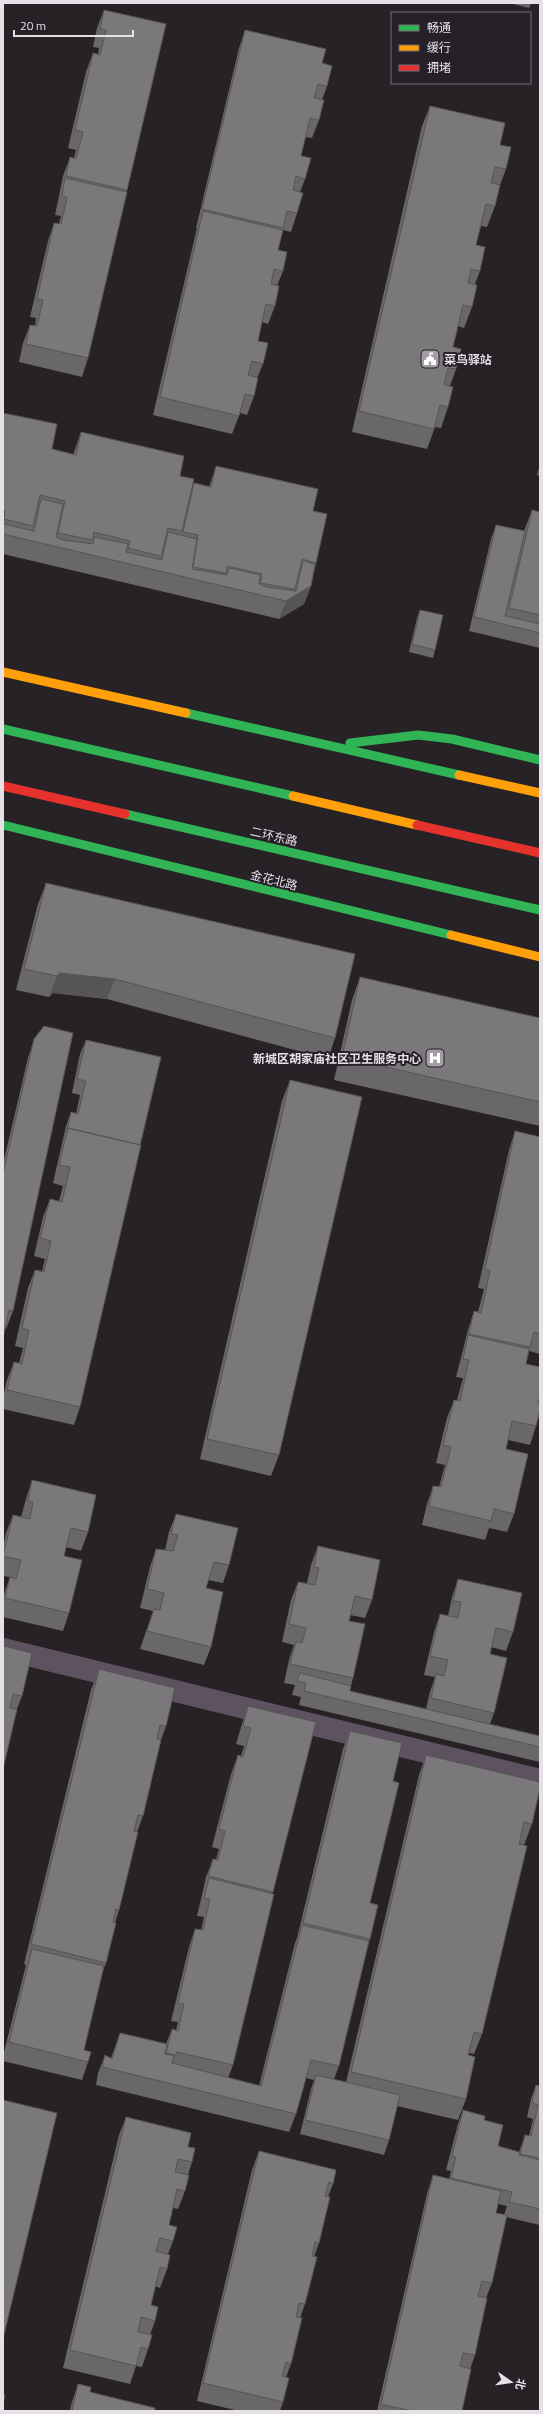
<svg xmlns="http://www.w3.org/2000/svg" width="543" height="2414" font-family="'Titillium Web','Noto Sans SC',sans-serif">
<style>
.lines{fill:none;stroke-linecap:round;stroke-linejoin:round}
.street{stroke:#5e5260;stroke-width:22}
.fast{stroke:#30b455;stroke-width:9}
.slow{stroke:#ff9f0a;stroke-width:9}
.jam{stroke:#e5322d;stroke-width:9}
.wall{fill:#6a676a;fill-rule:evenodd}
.shaded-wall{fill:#565456}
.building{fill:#7b787b;stroke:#565456}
.labels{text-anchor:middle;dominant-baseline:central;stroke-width:4;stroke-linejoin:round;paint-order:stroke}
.poi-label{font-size:12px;font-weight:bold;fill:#e6e1e7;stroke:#272028;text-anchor:start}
.street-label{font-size:12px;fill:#e6e1e7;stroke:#272028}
</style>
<rect width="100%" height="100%" fill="#262226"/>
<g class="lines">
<path class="street" d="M3,1649L540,1780"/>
<path class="fast" d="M186,713L459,775
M3,729L293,796
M350,743L418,735L452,739L540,760
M125,814L540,910
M3,825L451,935"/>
<path class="slow" d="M3,672L186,713
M459,775L540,793
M293,796L417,825
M451,935L540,957"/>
<path class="jam" d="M3,786L125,814
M417,825L540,853"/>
</g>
<path class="wall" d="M509,3H531L529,8Z
M104,10L166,24L88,358L82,377L19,362L23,343L30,325L35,326L36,318L30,317L48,241L54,223L59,224L61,216L55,215L59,196L63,176L70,157L74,158L76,150L68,148L86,72L93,53L98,55L99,48L93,47L97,28Z
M245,30L322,63L327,86L322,100L319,120L312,138L305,137L301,156L305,179L300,192L297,213L291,232L283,230L278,250L283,271L277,286L275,306L268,324L262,322L258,341L263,364L257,378L254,396L247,415L240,413L232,434L153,415L197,228H196L239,48Z
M430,106L500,145L506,169L500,185L495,206L487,227L481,226L476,245L480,271L475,284L472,307L464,328L458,326L453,347L456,369L450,386L448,407L441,428L435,427L427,449L352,432L422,126Z
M3,413L52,449L73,455L81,432L180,476L191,491L194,483L209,487L216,466L313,511L327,514L311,586L304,604L279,619L3,554Z
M540,464V476L537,475Z
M532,510L540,512V648L469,631L491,539L496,525L524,531Z
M420,610L435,650L433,658L409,652L417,618Z
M46,883L335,1038L328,1059L107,999L53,993L49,997L16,990L38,904Z
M360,977L540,1018V1126L334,1080L352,1000Z
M34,1039L13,1311L6,1329H5L3,1338V1164L28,1058Z
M86,1040L161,1057L80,1407L74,1425L3,1409V1398L7,1380L14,1362L19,1363L23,1348L15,1346L28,1288L35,1270L42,1271L45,1259L34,1256L43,1217L50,1199L59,1201L63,1186L53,1183L66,1126L71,1112L76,1114L80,1095L72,1093L80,1054Z
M290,1080L279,1455L271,1476L200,1459L282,1101Z
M515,1131L540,1137V1354L529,1351L526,1364L540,1367V1403L536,1426L530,1445L508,1440L506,1449L514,1514L507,1532L489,1528L485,1540L422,1525L427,1504L433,1486L439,1487L445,1465L436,1463L447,1418L454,1400H457L463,1378L456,1377L468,1330L474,1311L478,1312L484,1289L478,1288L509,1150Z
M32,1480L88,1532L81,1551L66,1547L64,1556L69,1613L63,1631L3,1617V1597L10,1577L3,1576V1548L6,1533L13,1515L21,1517L26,1499Z
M176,1514L229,1565L223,1583L208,1580L206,1588L211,1647L204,1665L140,1649L153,1611L140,1608L150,1567L156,1549L165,1550L169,1532Z
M318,1546L372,1600L365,1618L350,1615L349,1621L353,1678L351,1686L350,1691L426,1709L430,1692L435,1677L424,1675L434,1632L440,1614L448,1616L452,1597L458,1579L513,1632L506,1651L491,1647L490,1654L494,1713L490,1724L540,1736V1762L299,1705L301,1697L292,1695L295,1685L284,1683L289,1660L294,1645L282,1642L291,1600L298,1582L307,1583L311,1565Z
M3,1646L22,1696L17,1709L3,1769Z
M99,1669L166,1726L161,1740L143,1816L137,1832L119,1910L115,1923L106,1963L103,1970L84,2050L88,2062L82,2080L3,2061V2056L26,1965L24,1964L91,1690Z
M248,1706L316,1722L272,1893L233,2065L228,2078L259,2086L295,1943L297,1938L343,1749L350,1731L393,1781L370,1903V1939L368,1945L339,2066L334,2079L346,2082L419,1775L426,1755L532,1824L524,1845L519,1843L482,2034L474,2054L469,2053L466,2099L458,2120L397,2106L389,2140L384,2155L300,2134L311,2089L314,2080L306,2078L296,2114L289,2132L96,2085L98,2073L105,2055L111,2058L120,2033L166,2044L172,2029L176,2030L178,2022L171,2021L189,1947L195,1929L201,1930L204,1917L197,1916L202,1895L206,1877L213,1859L216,1860L219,1849L212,1847L231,1774L238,1755L241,1756L244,1746L236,1744L242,1724Z
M536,2085L540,2086V2225L506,2217L492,2283L486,2298L475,2355L470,2369L462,2411H377L427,2194L433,2175L449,2179L451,2171L446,2170L458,2124L463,2110L484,2120L498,2146L519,2152L525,2135L529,2136L533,2119L527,2117L531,2099ZM498,2204L507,2206L504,2215L496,2213Z
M126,2117L188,2147L192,2162L188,2175L185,2191L178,2209L173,2208L169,2225L173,2241L168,2254L167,2269L160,2288L155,2286L151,2305L155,2321L150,2335L148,2349L142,2367L136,2366L130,2384L63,2368L119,2135Z
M259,2151L333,2184L328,2197L319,2243L314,2257L305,2304L300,2318L291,2364L286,2377L283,2402L280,2411H239L197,2401L252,2170Z
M78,2384L90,2392L155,2411H70L71,2405Z"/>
<path class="shaded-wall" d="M311,586L304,604L279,619L286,601Z
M60,973L115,979L107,999L53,993L49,997L57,976Z"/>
<path class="building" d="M104,10L166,24L127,190L66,176L70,157L76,159L83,132L75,130L93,53L100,55L106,30L100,29Z
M245,30L326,49L322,63L332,66L327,86L318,84L314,98L324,100L319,120L310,118L301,156L311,158L305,179L296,176L293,190L303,193L297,213L287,211L283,228L202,209Z
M430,106L505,123L500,145L511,147L506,169L495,167L491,183L500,185L495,206L486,204L476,245L485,247L480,271L471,269L468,283L477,285L472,307L463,305L453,347L461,349L456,369L448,368L444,385L453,387L448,407L440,405L434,429L359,411Z
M65,178L127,192L88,358L26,344L30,325L37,326L43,300L37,299L54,223L61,224L67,198L62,196Z
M203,211L283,230L278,250L287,252L283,271L274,269L271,284L279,286L275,306L266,304L258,341L268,343L263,364L252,361L248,375L258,378L254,396L245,394L239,416L160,397Z
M3,413L57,424L52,449L76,455L81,432L184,456L180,476L194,479L182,531L168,528L161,556L128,548L130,541L94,532L93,540L58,533L65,501L40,495L33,526L4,519L5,511H3Z
M216,466L318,489L313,511L327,514L316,563L302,559L295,589L260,583L262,574L227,566L226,573L193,567L198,535L183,532L194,483L211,487Z
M41,499L63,504L56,537L63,540L93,544L94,537L128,544L126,552L162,560L168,532L197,539L192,569L227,575L229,568L260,575L259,584L266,587L296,591L303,561L315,564L311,586L286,601L3,534V524L34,531Z
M532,510L540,512V615L509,608Z
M496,525L525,531L505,616L540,624V633L474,617Z
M420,610L443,615L435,650L412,644Z
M46,883L355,954L335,1038L115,979L60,973L57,976L24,969Z
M360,977L540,1018V1102L342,1057Z
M44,1026L73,1033L13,1311L9,1310L3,1338V1174L34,1039Z
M86,1040L161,1057L140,1145L68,1128L67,1131L71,1112L78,1114L86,1081L77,1079Z
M290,1080L362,1097L279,1455L207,1439Z
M68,1128L141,1145L80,1407L7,1390L14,1362L22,1364L29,1330L22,1328L35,1270L44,1272L51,1241L40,1238L50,1199L62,1202L70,1167L59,1165Z
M515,1131L540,1137V1334L534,1332L530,1347L469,1334L474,1311L481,1313L490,1271L485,1269Z
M468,1335L529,1349L526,1364L540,1367V1395L538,1404H540V1410L536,1426L512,1421L506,1449L528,1454L514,1514L494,1509L491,1521L429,1506L433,1486L441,1487L451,1447L443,1445L454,1400L460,1401L469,1360L463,1359Z
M32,1480L96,1495L88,1532L71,1528L64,1556L82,1560L69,1613L5,1598L10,1577L16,1579L21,1560L3,1556L13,1515L30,1519L33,1502L28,1501Z
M176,1514L238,1528L229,1565L214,1562L206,1588L223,1592L211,1647L147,1631L154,1609L160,1610L164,1593L147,1589L156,1549L173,1551L178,1535L171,1534Z
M318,1546L380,1560L372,1600L355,1596L349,1621L365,1624L353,1678L290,1664L296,1642L302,1643L306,1628L289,1624L298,1582L315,1585L319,1568L314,1567Z
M458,1579L522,1593L513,1632L496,1628L490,1654L507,1658L494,1713L431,1698L436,1674L444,1676L448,1660L430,1656L440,1614L458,1618L461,1602L453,1601Z
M3,1646L32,1653L22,1696L13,1694L10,1708L17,1709L3,1769Z
M99,1669L175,1688L166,1726L160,1725L157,1739L161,1740L143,1816L138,1815L134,1831L138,1832L119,1910L116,1909L113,1922L116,1923L106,1963L31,1944Z
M300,1673L351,1686L350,1691L540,1736V1747L304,1691L306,1683L297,1681Z
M248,1706L316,1722L273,1892L208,1876L213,1859L218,1860L225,1831L219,1829L238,1755L243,1757L251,1728L243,1726Z
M350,1731L402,1743L393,1781L399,1783L370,1903L378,1905L370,1939L303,1923Z
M426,1755L540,1782V1788L532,1824L524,1822L519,1844L527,1846L482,2034L474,2032L468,2055L475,2057L466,2099L351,2072Z
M209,1878L274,1894L233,2065L177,2052L176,2055L166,2053L172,2029L178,2031L184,2004L178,2003L195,1929L203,1930L210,1899L204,1898Z
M302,1925L369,1941L339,2066L311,2060L296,2114L102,2067L105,2055L112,2059L120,2033L167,2044L165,2054L174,2056L172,2063L261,2086Z
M32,1949L104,1966L84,2050L91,2052L88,2062L9,2042Z
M316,2075L400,2095L389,2140L305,2120Z
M536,2085L540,2086V2158L520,2154L525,2135L531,2136L538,2105L532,2103Z
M3,2100L57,2113L3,2339Z
M463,2110L485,2116L484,2120L503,2125L498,2146L519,2152V2155L540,2160V2209L509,2202L512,2192L451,2178L456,2157L452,2156Z
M126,2117L191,2133L188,2147L195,2148L192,2162L178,2159L175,2172L189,2175L185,2191L177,2189L169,2225L177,2227L173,2241L160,2238L156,2251L170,2255L167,2269L160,2267L151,2305L158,2307L155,2321L141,2317L138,2332L152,2335L148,2349L141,2347L136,2366L70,2350Z
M259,2151L336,2170L333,2184L329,2182L325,2196L330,2197L319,2243L315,2242L312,2256L317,2257L305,2304L299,2303L296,2317L302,2318L291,2364L286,2362L282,2376L289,2378L283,2402L203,2383Z
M433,2175L501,2191L496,2213L507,2215L492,2283L482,2281L478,2296L487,2298L475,2355L463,2353L460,2366L471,2369L462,2411H412L381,2404Z
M78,2384L91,2387L90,2392L155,2408V2411H72Z
M3,2395H5L3,2404Z"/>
<defs>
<symbol id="civic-square" viewBox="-11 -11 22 22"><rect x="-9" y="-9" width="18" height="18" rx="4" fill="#a39ea3" stroke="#272028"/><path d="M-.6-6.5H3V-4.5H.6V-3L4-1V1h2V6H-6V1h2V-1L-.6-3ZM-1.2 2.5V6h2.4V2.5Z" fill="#fff"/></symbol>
<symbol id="hospital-square" viewBox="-11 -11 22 22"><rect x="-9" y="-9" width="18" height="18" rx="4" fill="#a39ea3" stroke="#272028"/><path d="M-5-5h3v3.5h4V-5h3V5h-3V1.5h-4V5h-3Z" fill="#fff"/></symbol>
</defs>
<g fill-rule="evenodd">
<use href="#civic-square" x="419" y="348" width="22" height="22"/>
<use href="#hospital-square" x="424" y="1047" width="22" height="22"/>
</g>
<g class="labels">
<g class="poi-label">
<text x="444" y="359">菜鸟驿站</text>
<text x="421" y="1058" text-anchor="end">新城区胡家庙社区卫生服务中心</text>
</g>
<g class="street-label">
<text transform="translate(274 836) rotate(13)">二环东路</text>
<text transform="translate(274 880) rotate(14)">金花北路</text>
</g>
</g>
<rect width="543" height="2414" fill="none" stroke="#e6e1e7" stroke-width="8"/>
<rect x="391" y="12" width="140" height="72" fill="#272028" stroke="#736d74"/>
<rect x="399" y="25" width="20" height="6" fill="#30b455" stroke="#736d74"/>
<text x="427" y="32" font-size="12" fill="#e6e1e7">畅通</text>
<rect x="399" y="45" width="20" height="6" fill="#ff9f0a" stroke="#736d74"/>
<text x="427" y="52" font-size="12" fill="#e6e1e7">缓行</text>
<rect x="399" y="65" width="20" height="6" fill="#e5322d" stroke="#736d74"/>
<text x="427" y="72" font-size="12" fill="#e6e1e7">拥堵</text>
<g transform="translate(511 2382) rotate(103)" stroke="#272028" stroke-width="3" paint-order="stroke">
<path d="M0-3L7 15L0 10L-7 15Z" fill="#e6e1e7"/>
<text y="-6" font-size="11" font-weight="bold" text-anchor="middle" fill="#e6e1e7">北</text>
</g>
<path d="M14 30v6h119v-6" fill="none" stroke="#e6e1e7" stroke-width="2"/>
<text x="20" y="30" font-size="12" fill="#e6e1e7" stroke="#272028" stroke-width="3" paint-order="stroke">20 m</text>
</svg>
